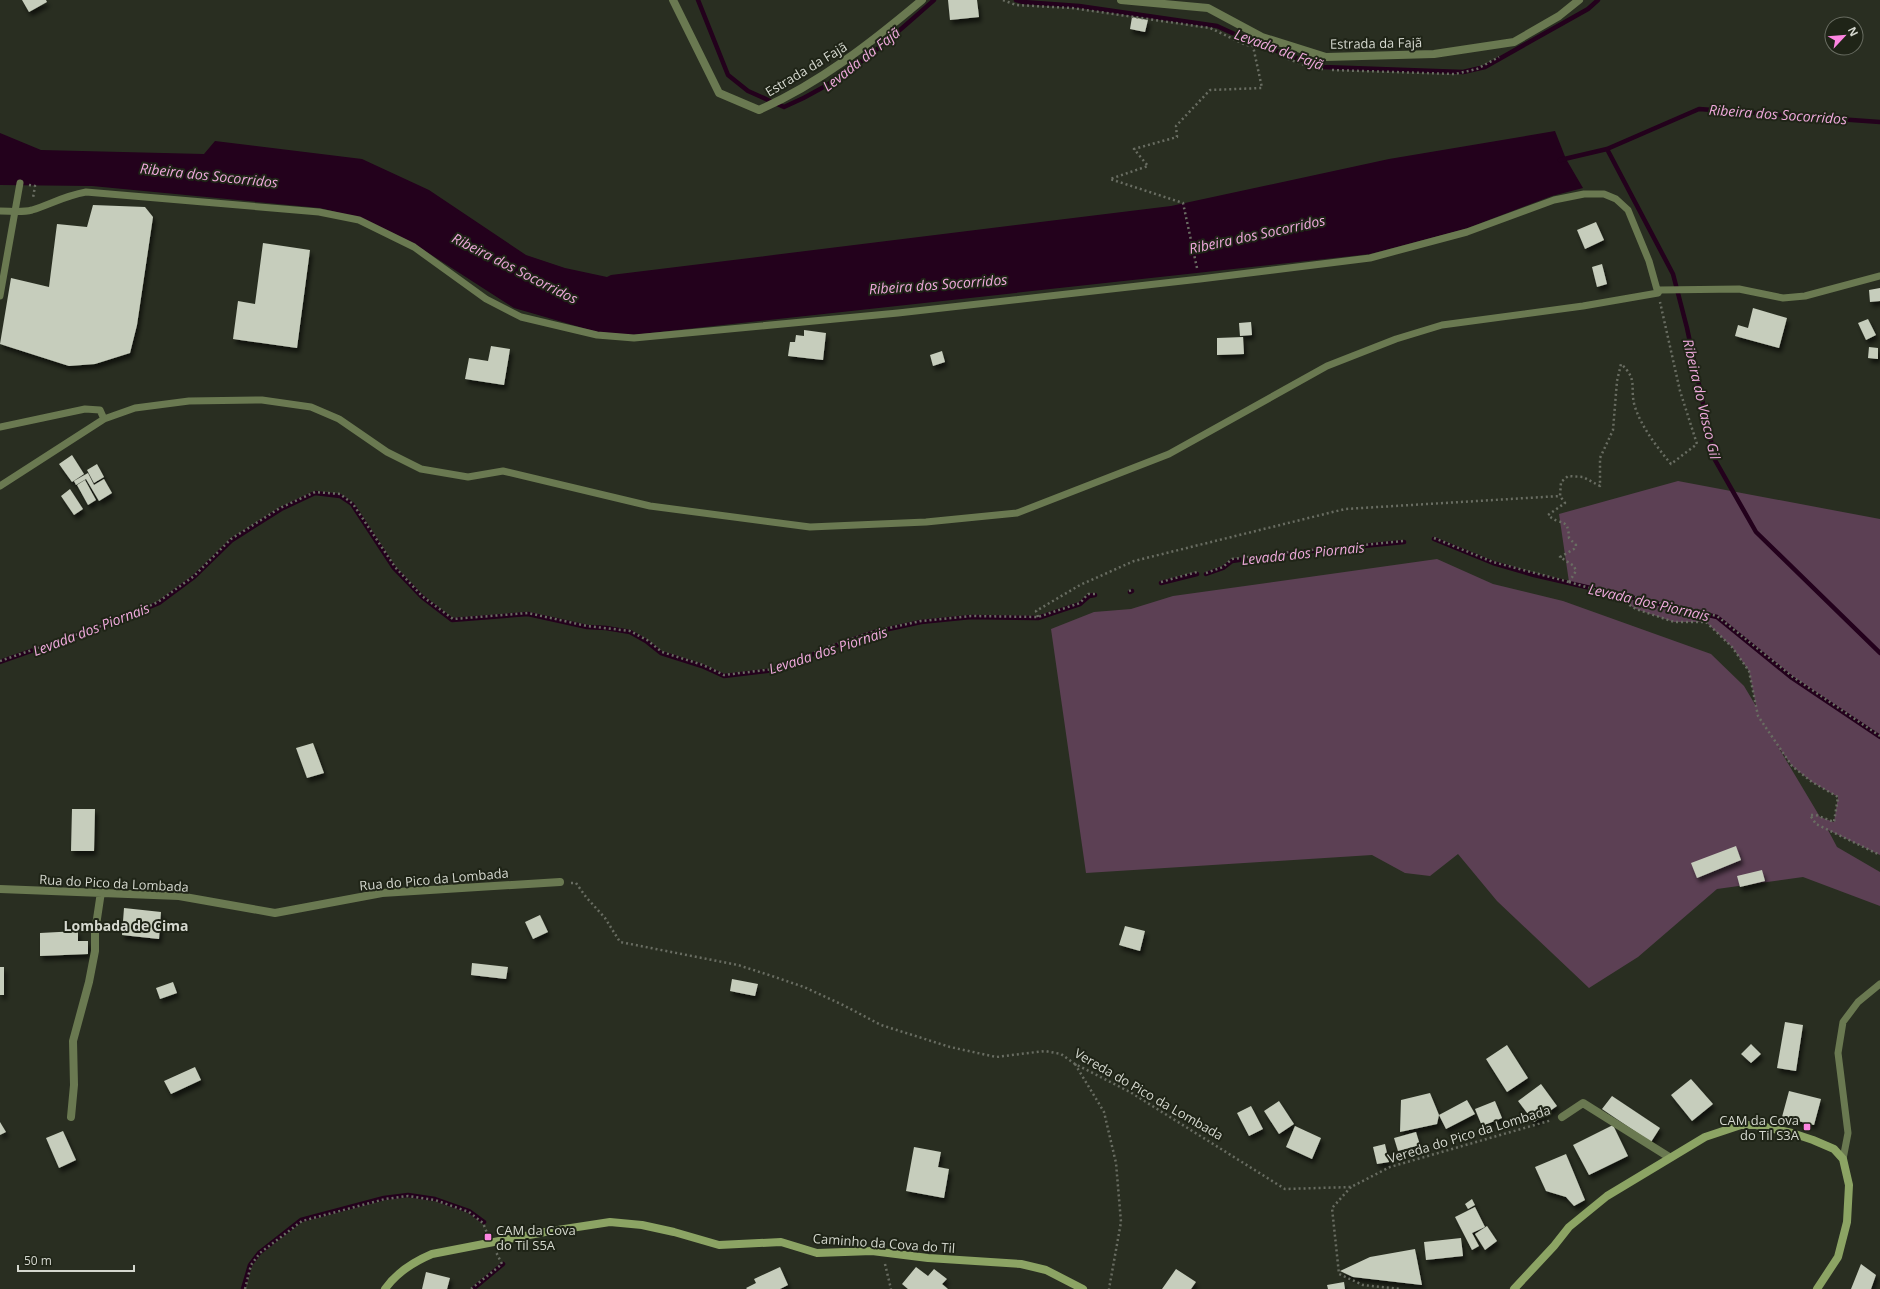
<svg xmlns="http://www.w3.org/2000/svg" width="1880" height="1289" font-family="'Open Sans',sans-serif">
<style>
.green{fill:#5c4054;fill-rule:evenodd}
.water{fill:#23011c}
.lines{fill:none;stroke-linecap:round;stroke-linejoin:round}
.stream{stroke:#23011c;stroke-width:4.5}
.building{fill:#c6cdbc;filter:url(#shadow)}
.path{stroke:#696d62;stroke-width:2.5;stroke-dasharray:2 3;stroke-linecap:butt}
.lane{stroke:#6a7951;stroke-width:7}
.street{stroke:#6a7951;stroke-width:8}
.secondary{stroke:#8ca464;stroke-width:8}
.lane-bridge{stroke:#6a7951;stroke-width:7}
.poi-dot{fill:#fd86e1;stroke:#1f2417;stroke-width:1.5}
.labels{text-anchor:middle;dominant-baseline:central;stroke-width:4;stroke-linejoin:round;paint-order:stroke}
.street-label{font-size:13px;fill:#d5d8cf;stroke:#1f2417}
.poi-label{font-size:13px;fill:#d5d8cf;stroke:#1f2417;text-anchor:end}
.water-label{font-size:14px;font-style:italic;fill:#efa9dc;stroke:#1f2417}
.neighbourhood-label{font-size:14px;font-weight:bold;fill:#d5d8cf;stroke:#1f2417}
</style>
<defs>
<filter id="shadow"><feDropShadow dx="2.5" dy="4.5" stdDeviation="2" flood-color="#0009"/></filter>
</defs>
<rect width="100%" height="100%" fill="#292e21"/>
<path class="green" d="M1678,481L1880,519V855L1828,830L1837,847L1880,872V906L1803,877L1717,889L1638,957L1589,988L1497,901L1458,854L1430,876L1405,873L1372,855L1086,873L1051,629L1094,612L1131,609L1173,596L1437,559L1493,584L1563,601L1711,654L1744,686L1756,706L1749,671L1732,647L1706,622H1674L1636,609L1613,595L1569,582L1559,514ZM1777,745L1792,766L1812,782L1838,797L1834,822L1820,817Z"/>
<path class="water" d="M1555,131L1566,159L1583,188L1552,196L1465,229L1370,254L632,335L597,332L514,308L416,245L361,218L320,208L92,186L0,185V133L41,150L204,154L215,141L362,159L429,190L526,255L565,268L607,277L611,275L1171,206L1389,159Z"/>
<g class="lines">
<path class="stream" d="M698,0L728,75L748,91L784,107C842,83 888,41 934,0
M1016,0L1023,2L1079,6L1217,26L1254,43L1323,67L1463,72L1485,67L1588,9L1598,0
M1607,149L1673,274L1687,328L1715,460L1756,532L1880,653
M1560,160L1607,149L1699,109L1880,122
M1434,539L1493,563L1534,575L1717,617L1792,678L1880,737
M1206,574L1223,568L1232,561L1280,554L1404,542
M1161,583L1197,574
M1130,592L1132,591
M0,662L116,621L159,603L194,577L232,540L281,509L315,493L340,496L352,504L394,568L422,597L452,620L528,614L587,627L606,628L630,632L646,641L661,653L702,666L724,676L775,670L826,649L875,632L921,622L971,617L1038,618L1080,604L1089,596L1095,595
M243,1289L250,1265L259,1253L301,1220L384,1198L408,1195L435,1199L469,1211L484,1222
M473,1289L503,1264"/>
</g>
<path class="building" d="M22,0H46L47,2L29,12Z
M948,0H977L979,17L950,20Z
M1132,17L1148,20L1145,32L1130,29Z
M93,205L145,207L153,217L137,325L130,353L95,364L69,366L0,344L11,278L49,287L57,224L87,227Z
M1596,222L1604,240L1585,249L1577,230Z
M263,243L310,250L297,348L233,339L238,301L255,304Z
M1602,264L1607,284L1597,287L1592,267Z
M1880,288V301L1870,302L1869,290Z
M1753,308L1787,318L1779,348L1735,336L1738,325L1748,328Z
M1868,319L1876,335L1866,340L1858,323Z
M1251,322L1252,335L1240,336L1239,323Z
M804,330L826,333L823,360L788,356L790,342H795L796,335L804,336Z
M1243,337L1244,354L1217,355V338Z
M491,346L510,349L504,385L465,379L469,358L488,361Z
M1869,347L1878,348V359L1868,358Z
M942,351L945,362L933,366L930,355Z
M72,455L84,474L72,482L59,464Z
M97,464L104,477L94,483L87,470Z
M88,473L94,485L104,479L112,493L99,501L86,479L76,485L74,481Z
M85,480L96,500L88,505L77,485Z
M70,489L83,509L74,515L61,496Z
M313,743L324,773L307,778L296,748Z
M72,809H95L94,851H71Z
M1736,846L1741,860L1697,878L1691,863Z
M1762,870L1765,881L1740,887L1737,876Z
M124,908L161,912L159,939L122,935Z
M540,915L548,932L533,939L525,922Z
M1125,926L1145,931L1140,951L1119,945Z
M78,931V941H88V954L40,956V933Z
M472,963L508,967L506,979L471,975Z
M0,967H4V995H0Z
M732,979L758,984L755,996L730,991Z
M173,982L177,993L160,999L156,988Z
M1785,1022L1803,1025L1796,1071L1777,1068Z
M1751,1044L1761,1054L1751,1063L1741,1054Z
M1507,1045L1528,1078L1507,1092L1486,1059Z
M195,1067L201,1080L171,1094L164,1081Z
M1691,1079L1713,1104L1692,1121L1671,1095Z
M1541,1084L1557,1106L1534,1122L1518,1101Z
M1789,1091L1821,1099L1814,1125L1782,1117Z
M1430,1093L1439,1115L1437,1124L1400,1132L1401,1100Z
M1612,1096L1660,1128L1651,1142L1602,1109Z
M1467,1100L1475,1114L1446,1129L1439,1115Z
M1279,1101L1294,1124L1279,1134L1264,1111Z
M1495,1101L1502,1118L1482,1126L1475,1109Z
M1251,1106L1263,1129L1249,1136L1237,1113Z
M0,1122L6,1132L0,1135Z
M1613,1125L1628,1156L1589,1175L1573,1145Z
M1295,1126L1321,1138L1312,1159L1286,1147Z
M63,1131L76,1160L59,1168L46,1138Z
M1416,1132L1420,1145L1398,1151L1394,1138Z
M1385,1144L1389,1162L1377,1164L1373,1147Z
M914,1147L941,1152L938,1167L949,1169L944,1198L906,1191Z
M1566,1154L1585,1200L1574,1206L1566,1197L1546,1191L1535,1167Z
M1472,1199L1475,1205L1468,1209L1465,1204Z
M1475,1207L1485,1227L1472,1233L1479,1246L1472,1250L1455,1217Z
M1487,1226L1497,1241L1485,1250L1475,1234Z
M1461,1238L1463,1256L1426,1260L1424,1242Z
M1415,1249L1422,1285L1353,1277L1340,1271L1370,1257Z
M1861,1264L1876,1275L1871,1289H1851Z
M780,1267L788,1285L780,1289H747L746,1288L756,1283L754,1279Z
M916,1267L928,1276L934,1269L947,1279L942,1284L948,1289H908L902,1284Z
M1176,1269L1196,1282L1191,1289H1162Z
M426,1272L450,1278L447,1289H422Z
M1344,1282L1345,1289H1328L1327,1285Z"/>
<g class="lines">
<path class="path" d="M1003,0L1016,5L1072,8L1210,28L1246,45L1253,46
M1288,59L1316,69H1323
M1332,70L1455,74L1477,69L1499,57
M29,185L35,186L33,198
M1197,268L1183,203L1110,179L1148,166L1134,149L1177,137L1176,126L1210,90L1262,88L1253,46
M1434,538L1493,562L1569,582
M1206,573L1223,567L1232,559L1280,553L1404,541
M1161,582L1197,572
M1569,582L1576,571L1574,566L1560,557L1574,549L1576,545L1569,538C1568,516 1561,527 1548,515L1565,503L1560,496L1561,482L1568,476L1583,477L1600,486V458L1613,430L1617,381L1621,364C1639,380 1629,388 1635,407C1642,428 1657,447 1671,464L1697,444L1680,391L1660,302
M1569,582L1613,595L1636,609L1674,622H1706L1732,647L1749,671L1758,716L1792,766L1812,782L1838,797L1834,822L1816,815H1810L1816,824L1880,855
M1591,587L1717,616L1793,677L1880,736
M1129,591L1132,590
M1038,617L1036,611L1080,585L1134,561L1345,509L1560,496
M0,661L116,621L158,602L194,576L231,539L280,508L315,492L340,494L353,504L395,567L422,596L453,619L528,613L587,626L630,631L647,640L662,652L703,665L724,675L774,669L825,648L875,631L921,621L971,616L1038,617L1080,603L1088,594H1095
M571,883H576L586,897L605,918L620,942L738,965L772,976L804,987L843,1005L881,1025L950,1047L996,1057L1045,1051L1061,1054L1075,1064L1130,1092L1285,1189L1351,1187L1390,1167L1552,1120
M1075,1064L1104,1112L1116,1163L1121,1222L1109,1289
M1351,1187L1332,1208L1339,1274L1363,1285L1401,1289
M885,1264L891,1289
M245,1289L251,1265L260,1253L302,1221L385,1199L408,1196L435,1200L469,1212L483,1223L487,1233
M471,1289L502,1264L496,1252"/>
<path class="lane" d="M0,211C11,211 21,213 32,210C51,204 64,196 86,192L319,212L359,220L414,247L486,299L521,317L597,335L634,338L898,313L1200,279L1370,258L1467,232L1554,200L1584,194H1604L1616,199L1628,210L1649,261L1658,293
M0,427L85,409L100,410L104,419
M0,486L104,419L135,408L189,401L262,400L311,407L339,419L387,452L421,469L468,477L503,471L650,506L810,527L926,522L1017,513L1169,454L1327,366L1396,339L1442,325L1583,306L1658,293L1660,290L1739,289L1783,298L1805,296L1880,276
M1843,1159L1848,1133L1838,1053L1843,1022L1858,1002L1880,984"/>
<path class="street" d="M673,0L719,93L759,110C820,83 872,42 922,0
M1121,0L1208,8L1262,37L1326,57L1434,54L1514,42L1559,16L1579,0
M0,889L179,896L275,913L382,893L560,882
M71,1117L74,1085L73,1041L89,982L95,951V932L101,892
M1562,1117L1583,1103L1669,1157"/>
<path class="secondary" d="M385,1289C397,1272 413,1262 432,1254L545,1232L610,1222L642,1225L674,1232L719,1245L781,1242L817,1253L872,1251L928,1258L1021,1264L1046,1270L1083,1289
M1514,1289L1554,1246L1569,1227L1607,1196L1705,1137L1741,1125H1756L1792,1133L1813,1140L1834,1149L1843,1159L1849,1185L1847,1222L1838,1257L1817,1289"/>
<path class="lane-bridge" d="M0,296L20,183"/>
</g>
<g class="poi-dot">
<rect x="1803" y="1123" width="8" height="8" rx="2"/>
<rect x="484" y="1233" width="8" height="8" rx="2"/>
</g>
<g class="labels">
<g class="street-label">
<text transform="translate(1376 43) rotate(-1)">Estrada da Fajã</text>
<text transform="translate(806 69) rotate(-31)">Estrada da Fajã</text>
<text transform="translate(434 879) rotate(-5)">Rua do Pico da Lombada</text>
<text transform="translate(114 883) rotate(3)">Rua do Pico da Lombada</text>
<text transform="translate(1149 1094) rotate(30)">Vereda do Pico da Lombada</text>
<text transform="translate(1469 1134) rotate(-17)">Vereda do Pico da Lombada</text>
<text transform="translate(884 1243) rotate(4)">Caminho da Cova do Til</text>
</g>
<g class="poi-label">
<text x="1799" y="1120">CAM da Cova<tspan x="1799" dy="15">do Til S3A</tspan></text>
<text x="496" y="1230" text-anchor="start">CAM da Cova<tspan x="496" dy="15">do Til S5A</tspan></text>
</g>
<g class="water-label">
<text transform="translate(1279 49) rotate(20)">Levada da Fajã</text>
<text transform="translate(861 59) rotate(-38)">Levada da Fajã</text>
<text transform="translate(1778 114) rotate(4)">Ribeira dos Socorridos</text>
<text transform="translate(209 175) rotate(6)">Ribeira dos Socorridos</text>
<text transform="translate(1257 234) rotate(-12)">Ribeira dos Socorridos</text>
<text transform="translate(515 268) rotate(27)">Ribeira dos Socorridos</text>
<text transform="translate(938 284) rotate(-4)">Ribeira dos Socorridos</text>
<text transform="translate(1702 399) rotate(77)">Ribeira do Vasco Gil</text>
<text transform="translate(1303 553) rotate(-6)">Levada dos Piornais</text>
<text transform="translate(1649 602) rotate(13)">Levada dos Piornais</text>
<text transform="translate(91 629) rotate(-21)">Levada dos Piornais</text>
<text transform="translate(828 650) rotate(-18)">Levada dos Piornais</text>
</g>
<g class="neighbourhood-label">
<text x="126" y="925">Lombada de Cima</text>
</g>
</g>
<g transform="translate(1844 36) rotate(64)"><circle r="19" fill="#1f2417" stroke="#686c61"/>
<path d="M0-3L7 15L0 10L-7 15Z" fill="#fd86e1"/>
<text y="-6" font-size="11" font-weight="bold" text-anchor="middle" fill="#d5d8cf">N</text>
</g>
<path d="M18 1265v6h116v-6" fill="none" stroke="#d5d8cf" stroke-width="2"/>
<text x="24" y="1265" font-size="12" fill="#d5d8cf" stroke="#1f2417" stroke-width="3" paint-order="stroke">50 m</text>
</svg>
